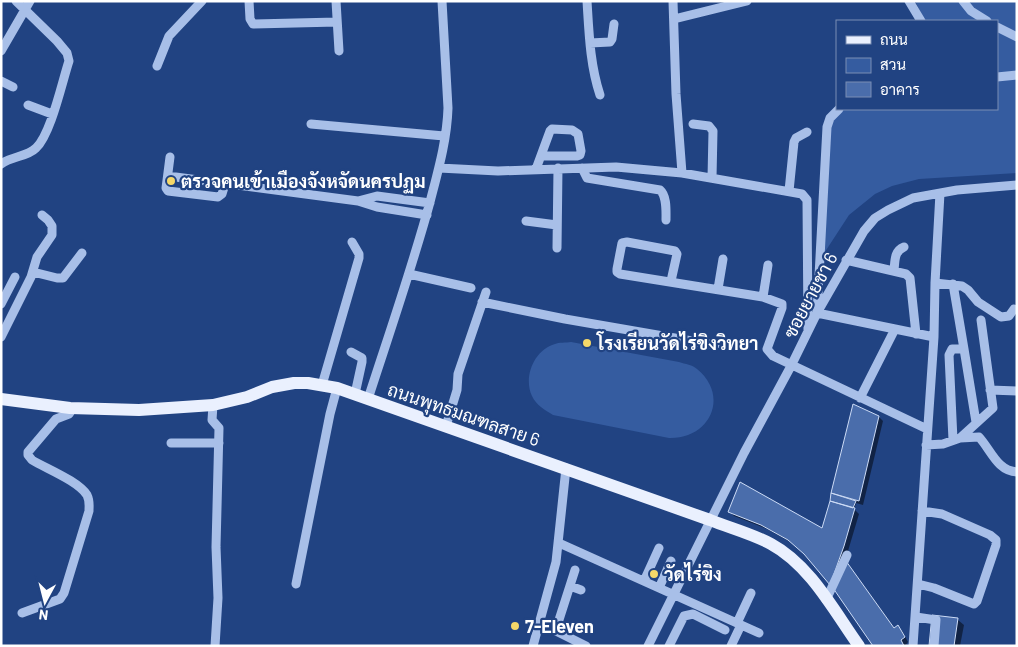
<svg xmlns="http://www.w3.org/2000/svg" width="1018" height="647" font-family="Barlow,Sarabun,sans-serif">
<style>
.green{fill:#355ca0}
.shadow{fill:#0007}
.building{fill:#4a6dab;stroke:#ccdbf6}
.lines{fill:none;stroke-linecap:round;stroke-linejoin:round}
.minor{stroke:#a8bfe8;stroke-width:9}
.major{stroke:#eaf0fe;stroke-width:12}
.poi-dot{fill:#f5d869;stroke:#214382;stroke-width:2}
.labels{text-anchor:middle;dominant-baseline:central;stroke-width:4.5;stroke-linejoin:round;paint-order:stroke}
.poi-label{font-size:18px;font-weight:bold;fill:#fff;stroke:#214382;text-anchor:start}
.street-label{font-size:18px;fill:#fff;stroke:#214382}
</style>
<rect width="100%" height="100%" fill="#214382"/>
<path class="green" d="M915,1H1017V173L919,179L892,186L875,194L849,215L821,258L828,127L840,109H997V21H925Z
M571,342L679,362C685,364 693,365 697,369C730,396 710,439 669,438L553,415C545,410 536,405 532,396C523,377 534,350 555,344C559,342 566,343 571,342Z"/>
<path class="shadow" d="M879,417L883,421L863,505L856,503L854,509L859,514L848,551L847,563L895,629L902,631L908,642L905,646H875L834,588L807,556L794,544L767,529L734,516L730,512L823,530L832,493Z
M933,617L958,620L964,625L960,646H931Z"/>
<path class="building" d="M853,404L879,416L859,501L831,493Z
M740,482L822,528L830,501L855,508L844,546L830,585L804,554L788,540L761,525L728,512Z
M831,493L856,501L853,508L830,501Z
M846,561L894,628L898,625L905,637L901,640L904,646H873L833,588Z
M932,615L958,618L954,646H929Z"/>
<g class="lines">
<path class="minor" d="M249,1L250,19L253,24L337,22
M336,1L339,51
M587,1C589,33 590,65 600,95
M673,1L676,94L682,173
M909,1L921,21
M963,1L971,11L987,21
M674,19L747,1
M997,27L1017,37
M590,43L610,42L612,39L614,24
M1,51L30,1
M157,66L169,36L202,1
M997,77L1017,75
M1,81L13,87
M28,105L52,114
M839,109L830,118L827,127L817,313L934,337
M311,124L444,136
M693,124L709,126L713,131L712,178
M170,157L166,188L168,191L218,197L222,194L225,184
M1,164C12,156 27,157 36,148C51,134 62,82 69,61L67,53L57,41L16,1
M439,168L498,171L616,167L682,173L802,194L807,200L808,331
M582,168L587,178L660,190C667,196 666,210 666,220
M536,169L550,131L552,129L572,130L578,134L581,151L580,155L577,156H541
M168,176L358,201L377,207L427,215
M789,191L794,142L796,138L807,132
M358,201L377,196L430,203
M526,221L557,225
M557,248L558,168
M846,260L906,274L910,278L916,334
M894,271C895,261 894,251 904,247
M33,272L57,278H63L82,253
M409,274L471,288
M671,281L677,254L675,251L627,242L622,243L617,269V272L620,274L763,297L782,304V308L767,349L773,356L927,429
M935,283L962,286L968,290L978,302L1001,317L1009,316L1014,309
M718,289L723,259
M763,297L768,265
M482,302L565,319L715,345
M1,304L15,277
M1,337L31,277L37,257L52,235V226L48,220L42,215
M964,349L976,422
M351,352L362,358V362L355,394
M322,385L359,258V254L352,242
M990,390L1017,391
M860,398L895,329
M368,399C389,334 412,268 430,202C438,171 447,140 448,108L442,1
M213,405L212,420L219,428L216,547L218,598L215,646
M446,426L457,390L458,374L486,292
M960,438L979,437C991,450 997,471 1017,472
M953,440L949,355L952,349H964L953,284
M171,443H219
M926,445L943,444L960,438L993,408L981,320
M559,543L759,633
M644,581L659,548
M296,584L330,414L337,388
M918,584L934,588L974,604L977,601L996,545V540L990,535L942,514L922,511
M570,586L581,590
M659,588L671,561
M826,600L847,555
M22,613L60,599L64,593L89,511C89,505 90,501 87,495C78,481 47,469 32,460L28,455V452L56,419L69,414L73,408
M916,617L936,620L934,646
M540,623L586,646
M558,623L575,570
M737,623L751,593
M533,646L556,562L566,468
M648,646L744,453L791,366L817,313L864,231L875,218L888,210L913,198L957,190L1017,185
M669,646L684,616L693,614L725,630
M731,646L741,625
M913,646L934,337L935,283L940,193"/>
<path class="major" d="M1,399L70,408L139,410L213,405L247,397L272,387L294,383H308L337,388L710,520C730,528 753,534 771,544C810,565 834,611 859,646"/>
</g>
<g class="poi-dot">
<circle cx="171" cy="181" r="5"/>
<circle cx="587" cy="343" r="5"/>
<circle cx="654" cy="574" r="5"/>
<circle cx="515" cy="626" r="5"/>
</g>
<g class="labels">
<g class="poi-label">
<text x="181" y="181">ตรวจคนเข้าเมืองจังหจัดนครปฏม</text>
<text x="597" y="343">โรงเรียนวัดไร่ขิงวิทยา</text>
<text x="664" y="574">วัดไร่ขิง</text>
<text x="525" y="626">7-Eleven</text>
</g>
<g class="street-label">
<text transform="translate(810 295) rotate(-62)">ซอยยายชา 6</text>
<text transform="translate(464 414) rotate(19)">ถนนพุทธมณฑลสาย 6</text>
</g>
</g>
<rect width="1018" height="647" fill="none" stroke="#ffffff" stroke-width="5"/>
<rect x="836" y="20" width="162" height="90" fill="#214382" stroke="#7a8eb4"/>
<rect x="846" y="36" width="25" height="8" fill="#eaf0fe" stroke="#7a8eb4"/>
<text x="880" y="45" font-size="15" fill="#ffffff">ถนน</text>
<rect x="846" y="58" width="25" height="15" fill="#355ca0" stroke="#7a8eb4"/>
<text x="880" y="70" font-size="15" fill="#ffffff">สวน</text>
<rect x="846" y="82" width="25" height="15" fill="#4a6dab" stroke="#7a8eb4"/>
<text x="880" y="95" font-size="15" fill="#ffffff">อาคาร</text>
<g transform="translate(45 602) rotate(187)" stroke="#214382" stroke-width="4" paint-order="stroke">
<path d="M0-4L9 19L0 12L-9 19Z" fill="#ffffff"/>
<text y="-8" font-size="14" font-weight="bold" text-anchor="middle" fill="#ffffff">N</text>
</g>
</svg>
